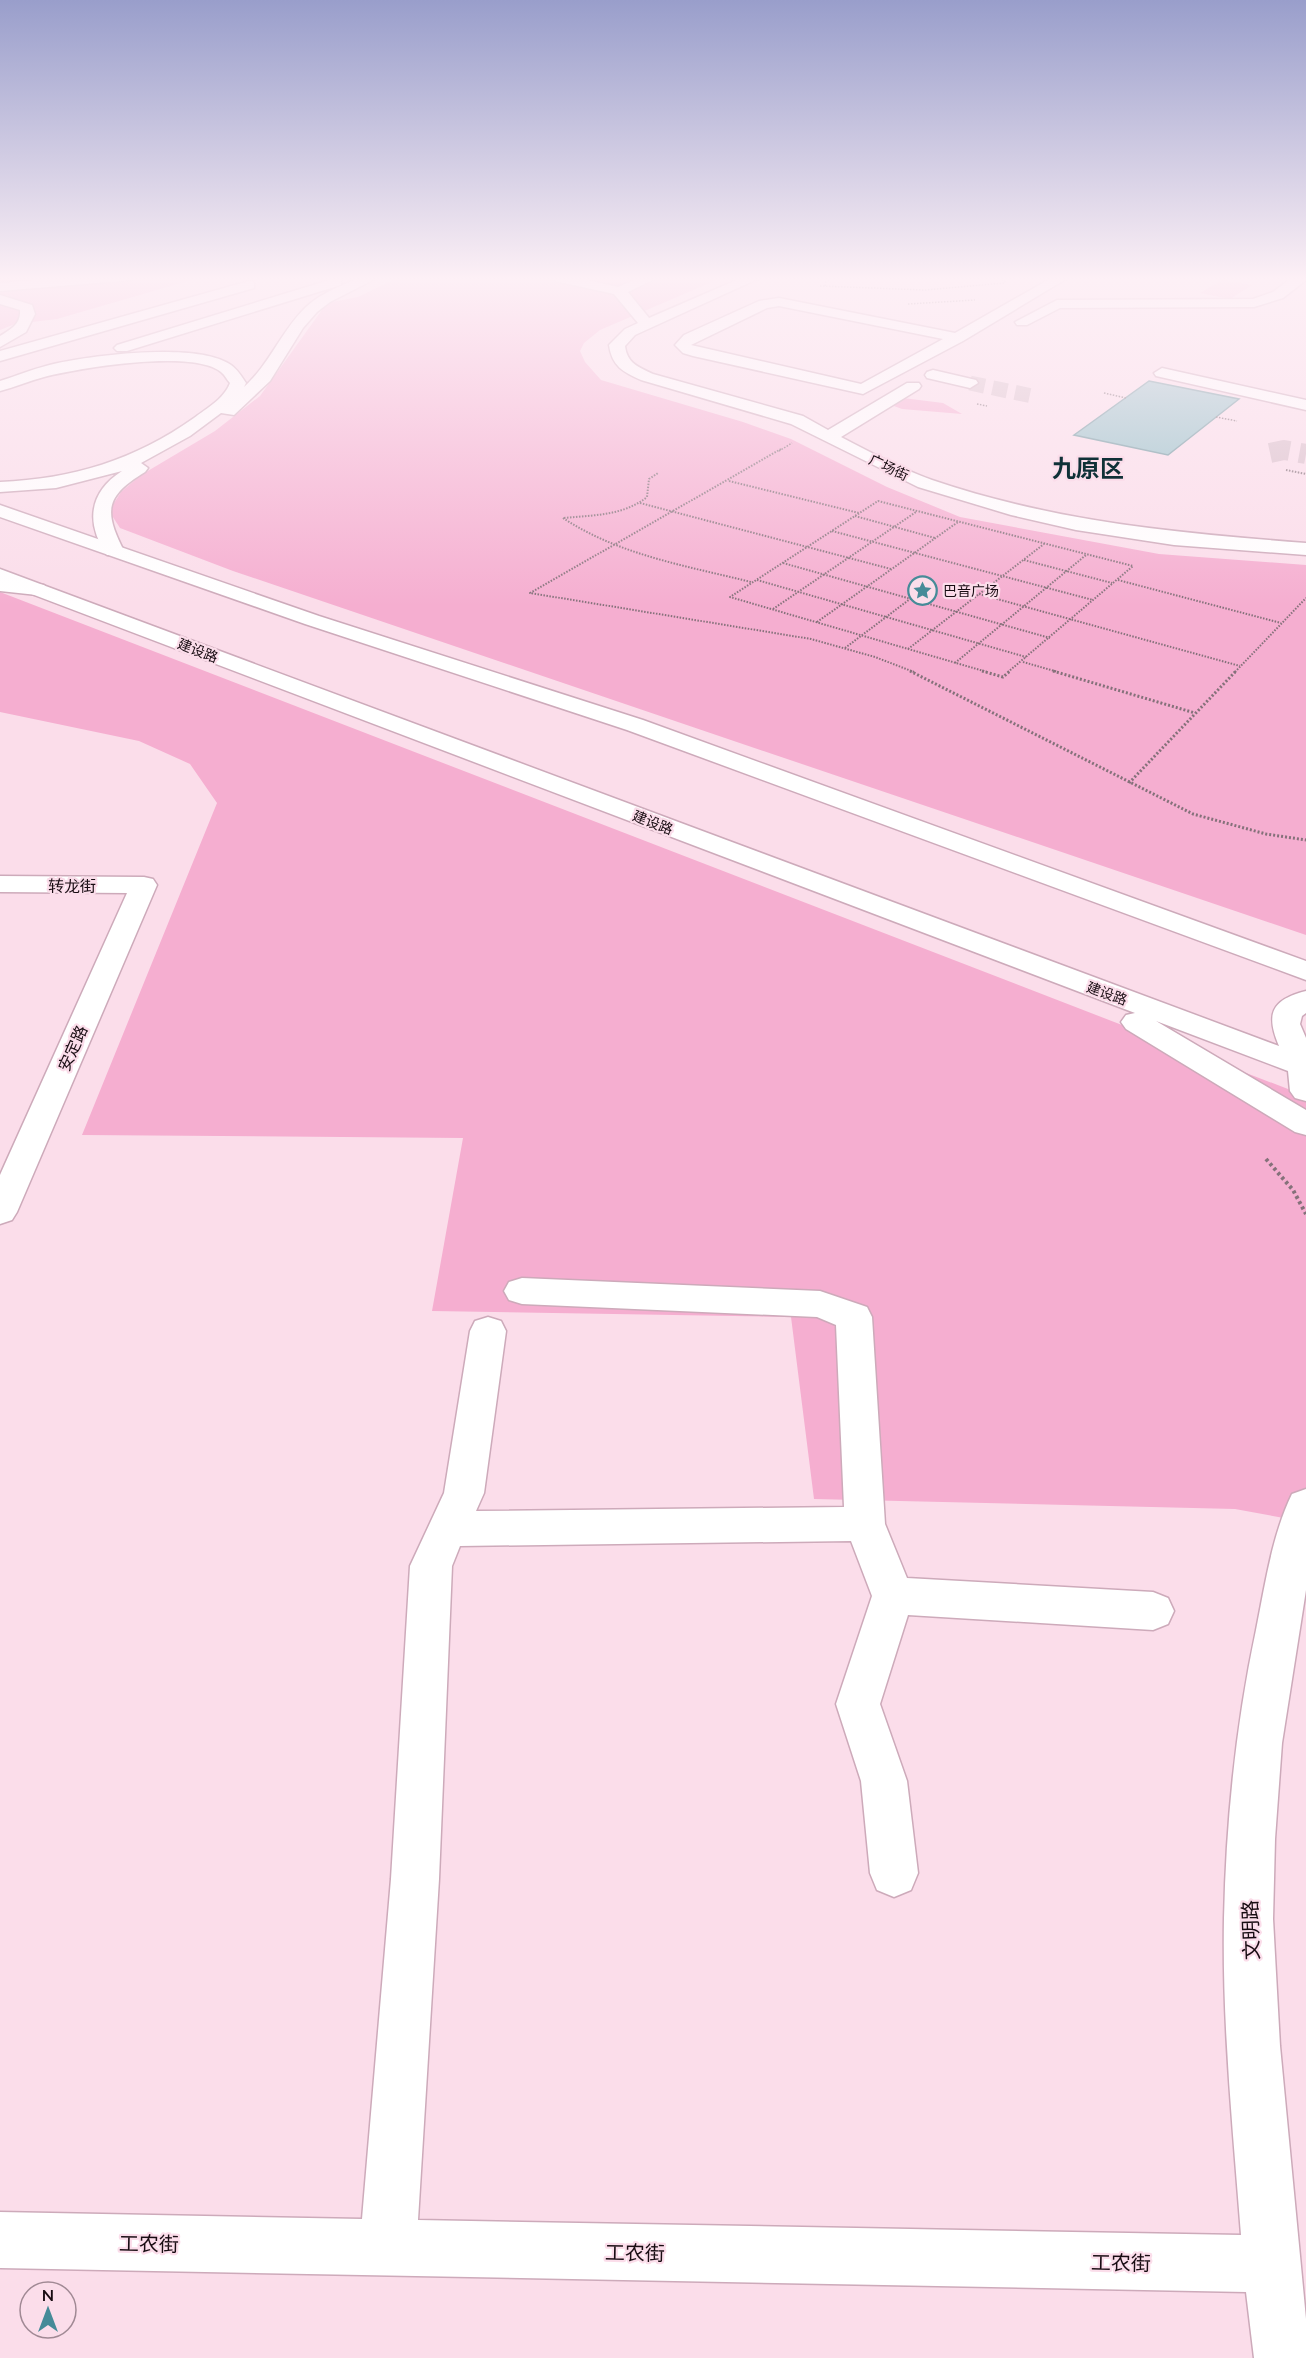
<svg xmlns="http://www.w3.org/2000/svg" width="1306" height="2358" font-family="Lato,'Noto Sans SC',sans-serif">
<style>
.green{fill:#f5aed0}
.building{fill:#94bfc8;stroke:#6d969f;stroke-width:1.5}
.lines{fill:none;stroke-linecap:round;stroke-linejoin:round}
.minor-tunnel-far1{stroke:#d9beca;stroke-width:15;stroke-dasharray:15 8;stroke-linecap:butt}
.minor-tunnel{stroke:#d9beca;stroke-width:20;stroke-dasharray:20 10;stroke-linecap:butt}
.minor-casing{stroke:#cdaaba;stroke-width:3}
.major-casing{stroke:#cdaaba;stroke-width:3}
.highway-casing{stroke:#cdaaba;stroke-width:3}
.path-far3{stroke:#85717a;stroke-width:1.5;stroke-dasharray:1.5 1.5;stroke-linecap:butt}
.path-far2{stroke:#85717a;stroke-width:2;stroke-dasharray:1.5 1.5;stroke-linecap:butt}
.path-far1{stroke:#85717a;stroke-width:3;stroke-dasharray:2 2;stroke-linecap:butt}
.path{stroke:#85717a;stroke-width:4;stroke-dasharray:3 3;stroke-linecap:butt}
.minor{fill:#fff;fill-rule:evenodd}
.major{fill:#fff;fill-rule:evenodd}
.highway{fill:#fff;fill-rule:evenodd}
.labels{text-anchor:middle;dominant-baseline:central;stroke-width:4.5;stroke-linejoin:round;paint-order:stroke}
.far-street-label{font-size:14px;fill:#180c12;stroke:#fbddea}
.far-poi-label{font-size:14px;fill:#180c12;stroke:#fbddea;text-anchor:start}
.street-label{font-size:16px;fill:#180c12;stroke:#fbddea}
.near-street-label{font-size:20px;fill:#180c12;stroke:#fbddea}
.far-town-label{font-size:24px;font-weight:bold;fill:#0f3137;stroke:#fbddea}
</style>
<rect width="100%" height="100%" fill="#fbddea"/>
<path class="green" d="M0,276H205L57,319L15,324L0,330Z
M401,276H726L600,330L584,343L580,351L585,362L601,380L743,422L791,439L887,487L960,517L1159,554L1306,565V935L233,571L120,528L109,511L121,492L141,475L215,431L260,396L327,303L358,297Z
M1222,280L1252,285L1230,299L1200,293Z
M903,398L943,403L962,414L902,409L894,406Z
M0,592L1306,1096V1522L1235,1509L814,1499L791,1317L432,1311L463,1138L82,1135L217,803L190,764L139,741L0,712Z"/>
<path class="building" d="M1149,381L1239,399L1168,455L1074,435Z"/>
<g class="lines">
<path class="minor-tunnel-far1" d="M970,383L1032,396L1034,401
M1281,451H1288"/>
<path class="minor-tunnel" d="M1270,453L1284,450L1306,454"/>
<defs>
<path id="minor" d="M555,276H569L618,287L643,276H661L628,292L649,318L746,276H764L635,335L625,346C627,363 638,367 653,374L803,416L828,430L907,383H919L921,386L919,389L841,437C870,452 901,469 932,480C1055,522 1177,533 1306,543V555L1174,545L1076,530L1011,515L918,487L791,424L641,380C623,372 612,366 609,345L625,329L638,323L614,294L555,281Z
M1055,276H1071L963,341L863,394L693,356L683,353L675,345L684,335L759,301L779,298L955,333ZM779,306L943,339L861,384L691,345L767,308Z
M1294,276H1306V280L1283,298L1254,307L1060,308L1027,325H1017L1015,322L1057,300L1253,299L1273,292Z
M1162,368L1306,400V410L1156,376L1154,373Z
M933,370L976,380L978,383L970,388L927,378L925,375L927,372Z
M0,876L144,877L153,879L157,885L17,1212L12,1220L0,1224V1175L127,893L0,892Z
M522,1278L820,1291L867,1307L872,1317L885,1524L907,1578L1153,1592L1168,1598L1174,1611L1168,1624L1153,1630L908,1615L880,1704L907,1781L918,1873L911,1890L894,1897L877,1890L870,1873L861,1781L836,1704L872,1596L851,1541L460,1546L452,1566L439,1879L418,2220L1241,2235C1233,2130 1222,2024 1224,1918C1226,1822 1236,1724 1256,1630C1265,1585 1272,1535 1292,1494L1306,1489V1590L1282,1743L1275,1839L1273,1919L1280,2046L1306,2319V2358H1254L1246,2292L0,2268V2212L362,2219L391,1879L410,1566L444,1493L470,1331L475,1321L488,1317L501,1321L506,1331L484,1493L476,1511L844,1507L836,1325L817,1317L522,1304L509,1300L504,1291L509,1282Z"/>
<path id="major" d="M0,505L319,616L643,720L1306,961V980L627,730L305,624L0,517Z
M0,569L1279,1046C1266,1015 1270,1000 1306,991V1013L1302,1016L1300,1024L1306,1038V1101L1295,1098L1290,1091L1288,1071L1156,1021L1306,1110V1135L1295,1132L1126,1029L1121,1022L1126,1015L1135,1013L0,582Z"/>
<path id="highway" d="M84,276H139L132,280L0,291V283Z
M363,276H381L330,302L317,312L303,328L270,381L234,415L221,413L190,436L141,463L148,468L145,472C106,496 103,510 124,551L121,555H107C85,523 89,492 122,471L56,488L0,492V482C72,479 135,460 194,418C207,408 224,399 230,383C227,380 225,375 221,372C193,349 79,368 44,377C29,381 15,387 0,391V381C19,375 38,367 58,363C97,355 198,342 231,365C237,369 242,377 246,383L244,387C270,364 281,331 306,307C322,292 344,285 363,276Z
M336,278L341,279V285L127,351H117L114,348L117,345Z
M249,281L254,282V288L0,361V351Z
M0,295L32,305L35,314L26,332L0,347V336C11,329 21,324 20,310L0,304Z
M0,579L44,585L47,589L44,593L37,595L0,591Z"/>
</defs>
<use href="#minor" class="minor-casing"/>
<use href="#major" class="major-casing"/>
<use href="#highway" class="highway-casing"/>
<path class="path-far3" d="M990,276L1006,282
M820,286L925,290L1004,283
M825,286L826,282L837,276
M908,304L975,300
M1104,393L1126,398
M977,404L987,406
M1216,417L1237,421
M779,451L792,443"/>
<path class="path-far2" d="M781,449L530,593L811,639L875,657L914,672
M1286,470L1306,474
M729,481L859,513
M640,503L891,569
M855,516L935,538
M563,518C619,555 687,566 751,582
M564,518C593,515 623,516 647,497L649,479L658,473
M832,531L1093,600
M1024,560L1112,583
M783,563L1050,638
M757,580L1026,657
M1118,580L1281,623
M979,594L1240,666
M773,609L916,512
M817,622L958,522
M845,648L910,599
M908,649L1044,544
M1023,662L1058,672
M955,663L1086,555
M987,672L730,597L878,501L1133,566L1008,672
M1235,672L1306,598"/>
<path class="path-far1" d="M910,671L1193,814L1266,834L1306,840
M982,671L1003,677L1010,671
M1053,671L1195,713
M1129,783L1236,671"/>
<path class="path" d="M1266,1159L1293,1190L1306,1214"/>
<use href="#minor" class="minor"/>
<use href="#major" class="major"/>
<use href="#highway" class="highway"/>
</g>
<linearGradient id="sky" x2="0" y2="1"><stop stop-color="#999ecb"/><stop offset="0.46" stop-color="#fdf0f6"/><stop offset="1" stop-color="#fdf0f6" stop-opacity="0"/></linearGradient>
<rect width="1306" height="606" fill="url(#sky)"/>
<defs>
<symbol id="sight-ring" viewBox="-11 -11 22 22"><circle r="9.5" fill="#fbddea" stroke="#468b98" stroke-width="1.5"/><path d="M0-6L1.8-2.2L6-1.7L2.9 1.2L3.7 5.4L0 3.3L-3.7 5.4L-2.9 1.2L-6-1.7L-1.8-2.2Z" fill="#468b98"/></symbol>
</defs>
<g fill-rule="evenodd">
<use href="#sight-ring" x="906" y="574" width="33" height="33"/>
</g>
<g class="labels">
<g class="far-street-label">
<text transform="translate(889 467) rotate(25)">广场街</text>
<text transform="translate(198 650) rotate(21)">建设路</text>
<text transform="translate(653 822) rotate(21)">建设路</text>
<text transform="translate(1107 993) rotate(20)">建设路</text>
</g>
<g class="far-poi-label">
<text x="943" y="590">巴音广场</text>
</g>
<g class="street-label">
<text x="72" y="885">转龙街</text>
<text transform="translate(72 1048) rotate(-66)">安定路</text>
</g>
<g class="near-street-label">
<text transform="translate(1250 1930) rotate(-92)">文明路</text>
<text transform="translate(149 2243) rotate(1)">工农街</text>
<text transform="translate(635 2252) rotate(1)">工农街</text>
<text transform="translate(1121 2262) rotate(1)">工农街</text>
</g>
<g class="far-town-label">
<text x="1088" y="467">九原区</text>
</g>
</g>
<g transform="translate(48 2310)"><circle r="28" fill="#fbddea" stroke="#a08994" stroke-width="1.5"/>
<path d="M0-4.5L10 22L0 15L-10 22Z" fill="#468b98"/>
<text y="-9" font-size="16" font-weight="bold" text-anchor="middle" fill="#180c12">N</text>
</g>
</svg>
